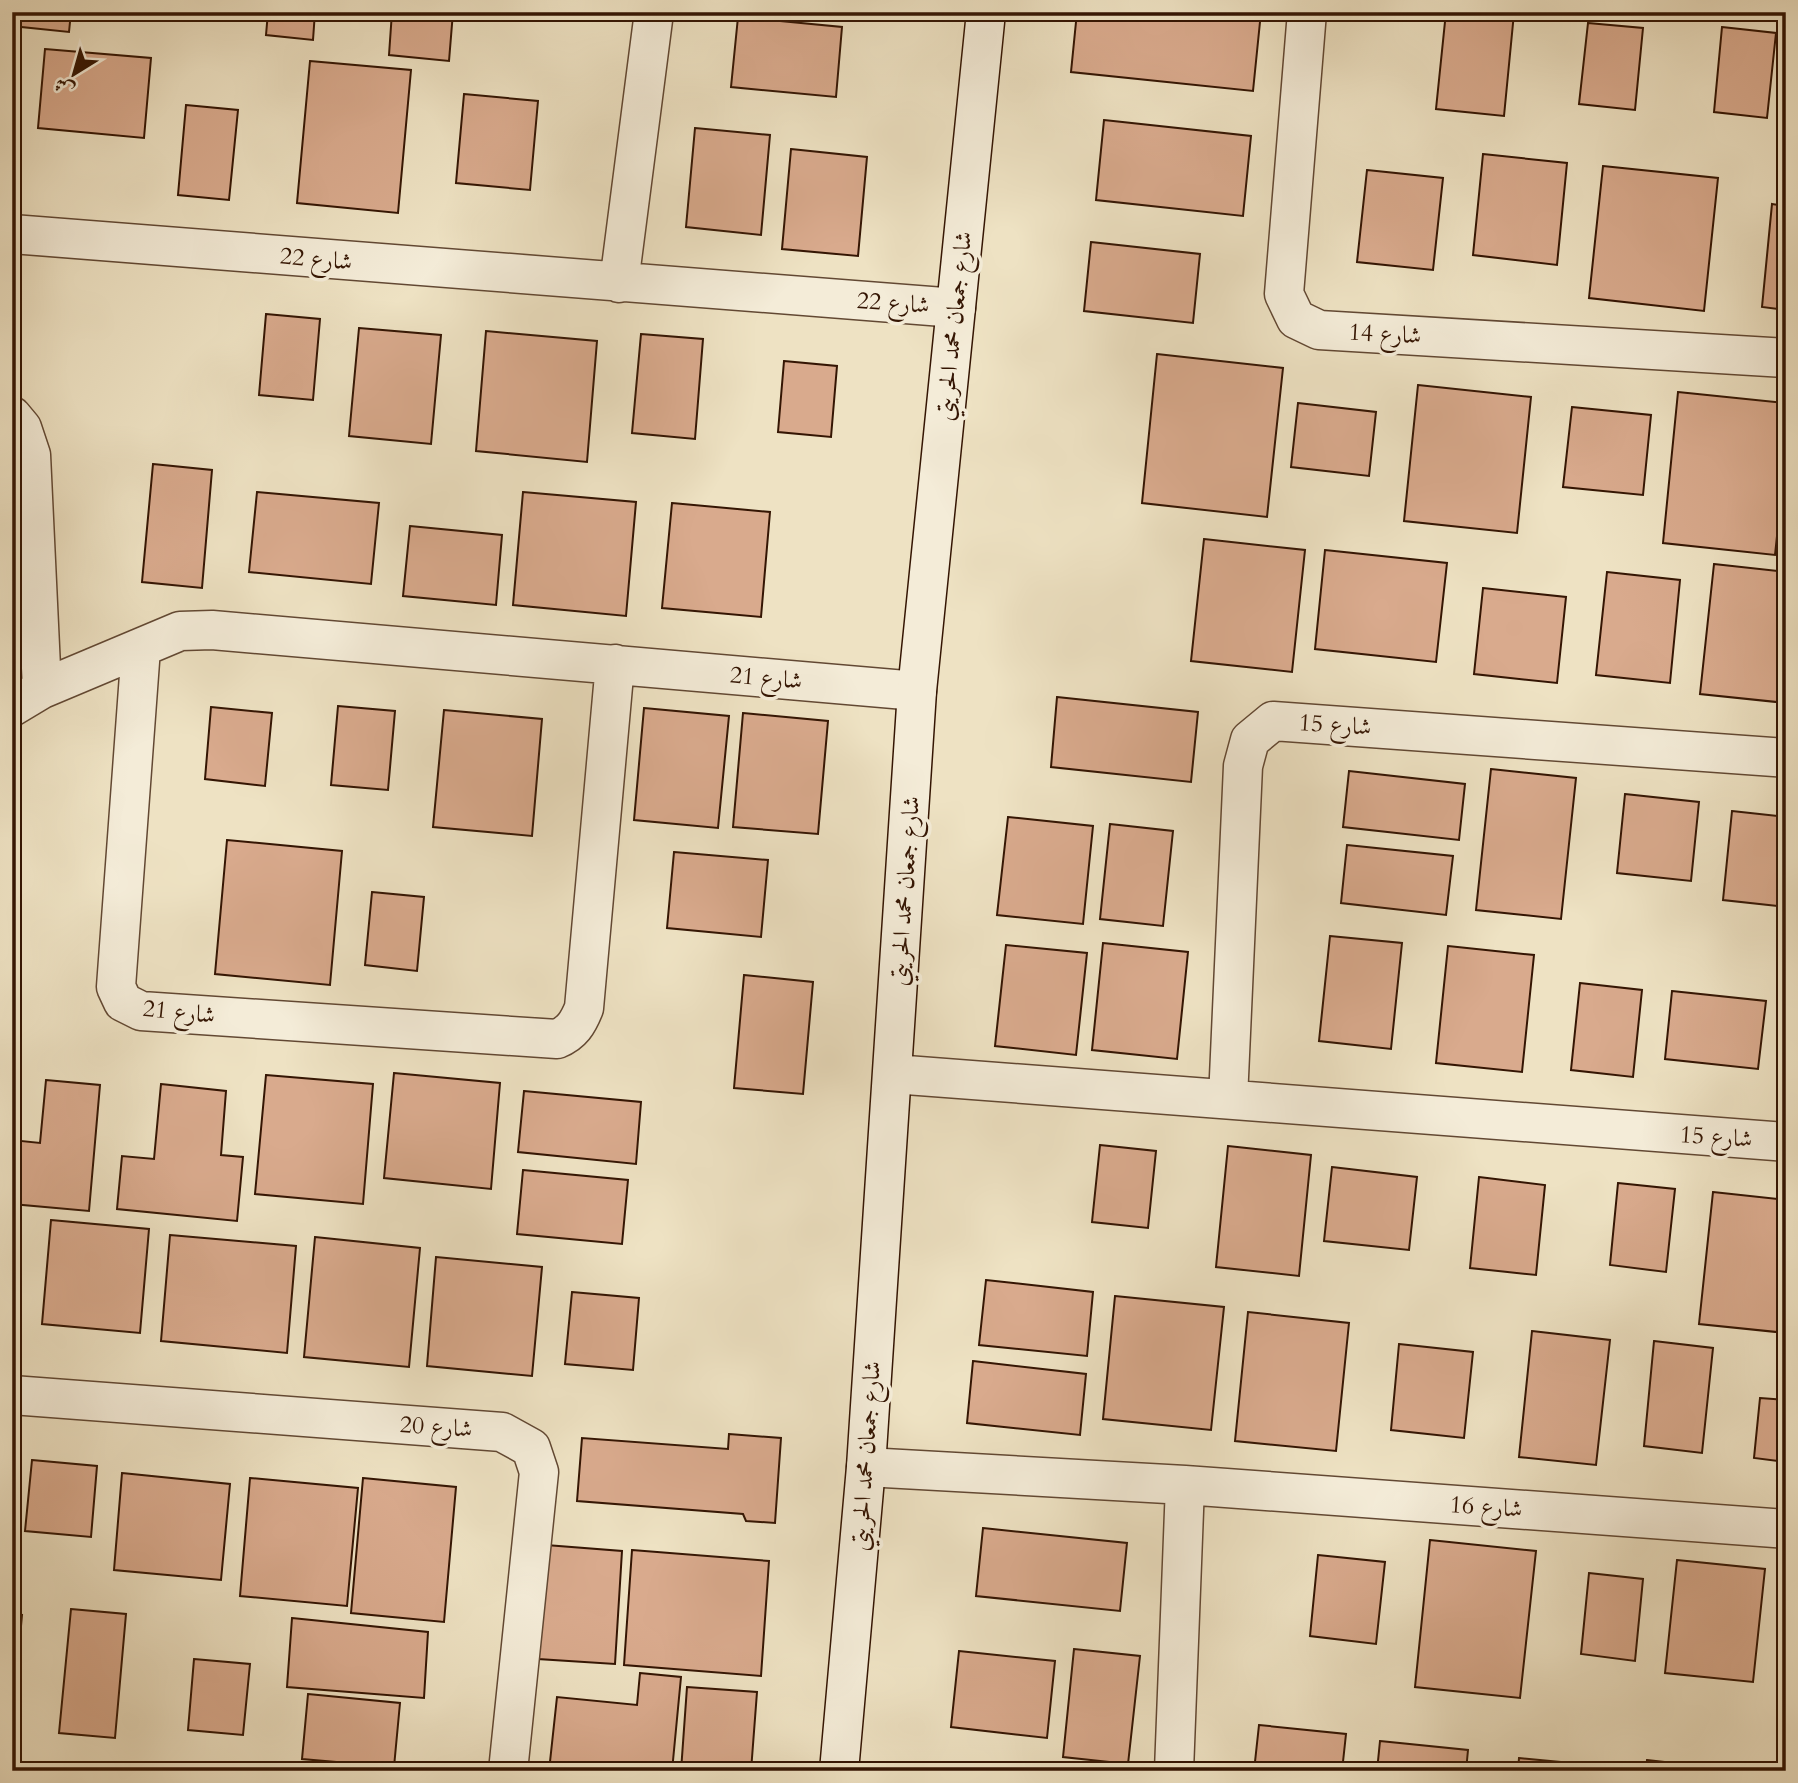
<svg xmlns="http://www.w3.org/2000/svg" width="1798" height="1783" font-family="Cardo,Amiri,serif">
<style>
.building{fill:#d9aa8d;stroke:#341503;stroke-width:2}
.lines{fill:none;stroke-linecap:round;stroke-linejoin:round}
.street-casing{stroke:#624833;stroke-width:41}
.secondary-casing{stroke:#341503;stroke-width:41}
.street{stroke:#f4ecd8;stroke-width:38}
.secondary{stroke:#f4ecd8;stroke-width:38}
.labels{text-anchor:middle;dominant-baseline:central;stroke-width:7;stroke-linejoin:round;paint-order:stroke}
.street-label{font-size:24px;fill:#341503;stroke:#f4ecd8}
</style>
<rect width="100%" height="100%" fill="#eee2c3"/>
<filter id="stains"><feTurbulence type="fractalNoise" baseFrequency=".00286" numOctaves="4"/><feColorMatrix values="0 0 0 0 .2 0 0 0 0 .09 0 0 0 0 .02 0 0 0 .5 -.17"/></filter>
<radialGradient id="worn" r=".72"><stop offset=".6" stop-color="#630" stop-opacity="0"/><stop offset="1" stop-color="#630" stop-opacity=".3"/></radialGradient>
<path class="building" d="M12,12H71L69,32L12,26Z
M268,12H315L313,40L266,35Z
M392,12H453L449,61L389,55Z
M1077,12H1261L1253,91L1071,72Z
M1446,12L1514,13L1504,116L1436,109Z
M738,17L842,27L836,97L731,87Z
M1588,23L1643,28L1635,110L1579,104Z
M1722,27L1776,33L1767,118L1714,112Z
M12,44L20,45L14,108L12,107Z
M45,49L151,58L144,138L38,128Z
M310,61L411,70L398,213L297,203Z
M464,94L538,101L530,190L456,183Z
M186,105L238,110L229,200L178,195Z
M1104,120L1251,136L1243,216L1096,200Z
M12,126L17,127L12,183Z
M695,128L770,135L761,235L686,227Z
M791,149L867,157L858,256L782,249Z
M1483,154L1567,163L1557,265L1473,255Z
M1603,166L1718,178L1704,311L1589,298Z
M1367,170L1443,178L1433,270L1357,262Z
M1772,204L1786,206V310L1762,307Z
M1091,242L1200,254L1193,323L1084,311Z
M266,314L320,319L313,400L259,395Z
M359,328L441,335L431,444L349,436Z
M486,331L597,341L587,462L476,451Z
M641,334L703,339L695,439L632,433Z
M1157,354L1283,368L1267,517L1142,503Z
M784,361L837,366L831,437L778,432Z
M1418,385L1531,397L1517,533L1404,521Z
M1678,392L1786,403V451L1775,555L1663,543Z
M1298,403L1376,412L1369,476L1291,467Z
M1572,407L1651,415L1643,495L1563,487Z
M153,464L212,470L202,588L142,582Z
M257,492L379,503L371,584L249,572Z
M523,492L636,502L626,616L513,605Z
M672,503L770,512L761,617L662,608Z
M410,526L502,535L496,605L403,596Z
M1204,539L1305,550L1292,672L1191,661Z
M1325,550L1447,563L1436,662L1315,649Z
M1714,564L1786,572V703L1700,694Z
M1607,572L1680,580L1670,683L1596,675Z
M1483,588L1566,597L1557,683L1474,674Z
M1057,697L1198,712L1191,782L1051,767Z
M338,706L395,711L388,790L331,785Z
M211,707L272,713L265,786L205,779Z
M644,708L729,716L718,828L634,820Z
M444,710L542,719L532,836L433,827Z
M743,713L828,721L818,834L733,827Z
M1491,769L1576,778L1561,919L1476,910Z
M1349,771L1465,784L1459,840L1343,827Z
M1625,794L1699,802L1691,881L1617,873Z
M1732,811L1786,817V907L1723,900Z
M1008,817L1093,826L1083,924L997,915Z
M1110,824L1173,831L1163,926L1100,919Z
M227,840L342,851L330,985L215,974Z
M1347,845L1453,856L1446,915L1341,903Z
M674,852L768,860L761,937L667,928Z
M372,892L424,897L417,971L365,965Z
M1330,936L1402,943L1391,1049L1319,1041Z
M1103,943L1188,952L1177,1059L1092,1050Z
M1006,945L1087,953L1076,1055L995,1046Z
M1448,946L1534,955L1522,1072L1436,1063Z
M744,975L813,982L803,1094L734,1088Z
M1580,983L1642,990L1633,1077L1571,1070Z
M1672,991L1766,1001L1758,1069L1665,1059Z
M394,1073L500,1083L491,1189L384,1178Z
M266,1075L373,1084L363,1204L255,1194Z
M46,1080L100,1085L89,1211L12,1204V1140L40,1143Z
M161,1084L226,1091L221,1155L243,1157L237,1221L117,1209L122,1156L154,1159Z
M524,1091L641,1102L636,1164L518,1152Z
M1100,1145L1156,1151L1148,1228L1092,1222Z
M1228,1146L1311,1155L1299,1276L1216,1267Z
M1332,1167L1417,1177L1409,1250L1324,1241Z
M523,1170L628,1180L622,1244L517,1234Z
M1479,1177L1545,1185L1536,1275L1470,1268Z
M1618,1183L1675,1189L1666,1272L1610,1265Z
M1713,1192L1786,1200V1333L1699,1324Z
M51,1220L149,1229L140,1333L42,1324Z
M170,1235L296,1246L287,1353L161,1341Z
M315,1237L420,1248L409,1367L304,1357Z
M436,1257L542,1267L532,1376L427,1366Z
M986,1280L1093,1292L1087,1356L979,1345Z
M572,1292L639,1298L633,1370L565,1364Z
M1115,1296L1224,1307L1211,1430L1103,1419Z
M1248,1312L1349,1323L1336,1451L1235,1441Z
M1532,1331L1610,1340L1596,1465L1519,1457Z
M1654,1341L1713,1348L1702,1453L1644,1446Z
M1399,1344L1473,1352L1464,1438L1391,1430Z
M973,1361L1086,1374L1080,1435L967,1423Z
M1760,1398L1786,1400V1462L1754,1458Z
M729,1434L781,1438L775,1523L746,1521L743,1514L577,1501L582,1438L728,1449Z
M32,1460L97,1466L91,1537L25,1531Z
M122,1473L230,1484L221,1580L114,1570Z
M250,1478L358,1488L347,1606L240,1596Z
M363,1478L456,1487L444,1622L351,1613Z
M983,1528L1127,1543L1120,1611L976,1596Z
M1430,1540L1536,1551L1520,1698L1415,1687Z
M546,1545L622,1551L615,1664L538,1659Z
M632,1550L769,1561L761,1676L624,1665Z
M1318,1555L1385,1562L1376,1644L1310,1636Z
M1677,1560L1765,1569L1753,1682L1665,1673Z
M1589,1573L1643,1579L1635,1661L1581,1654Z
M71,1609L126,1614L115,1738L59,1733Z
M12,1614L22,1615L12,1726Z
M292,1618L428,1632L424,1698L287,1687Z
M1074,1649L1140,1656L1128,1764L1063,1757Z
M959,1651L1055,1661L1047,1738L951,1727Z
M194,1659L250,1664L243,1735L188,1730Z
M640,1673L681,1677L672,1771H549L557,1697L637,1705Z
M687,1687L757,1692L751,1771H681Z
M308,1694L400,1703L394,1767L302,1759Z
M1259,1725L1346,1734L1342,1771H1254Z
M1380,1741L1468,1750L1466,1771H1377Z
M1519,1758L1581,1764L1580,1771H1518Z
M1647,1760L1708,1767V1771H1646Z"/>
<g class="lines">
<defs>
<path id="street" d="M1307,12L1284,294L1296,319L1319,330L1786,358
M12,234L956,308
M619,283L654,12
M12,416L22,428L31,455L42,689
M141,648L116,987L123,1002L141,1011L557,1039C572,1033 578,1023 584,1008L615,664
M12,707L42,689L180,631L212,630L917,691
M893,1074L1786,1142
M1228,1099L1243,766L1250,740L1273,721L1786,758
M12,1395L502,1432L531,1448L539,1472L508,1771
M866,1467L1185,1485L1786,1529
M1174,1771L1185,1485"/>
<path id="secondary" d="M839,1771L866,1467L917,691L986,12"/>
</defs>
<use href="#street" class="street-casing"/>
<use href="#secondary" class="secondary-casing"/>
<use href="#street" class="street"/>
<use href="#secondary" class="secondary"/>
</g>
<g class="labels">
<g class="street-label">
<text transform="translate(316 259) rotate(5)">شارع 22</text>
<text transform="translate(893 303) rotate(4)">شارع 22</text>
<text transform="translate(954 326) rotate(-84)">شارع جمعان محمد الحريتي</text>
<text transform="translate(1385 334) rotate(3)">شارع 14</text>
<text transform="translate(766 678) rotate(5)">شارع 21</text>
<text transform="translate(1335 725) rotate(4)">شارع 15</text>
<text transform="translate(905 891) rotate(-86)">شارع جمعان محمد الحريتي</text>
<text transform="translate(179 1012) rotate(6)">شارع 21</text>
<text transform="translate(1716 1137) rotate(4)">شارع 15</text>
<text transform="translate(436 1427) rotate(4)">شارع 20</text>
<text transform="translate(866 1456) rotate(-86)">شارع جمعان محمد الحريتي</text>
<text transform="translate(1486 1507) rotate(4)">شارع 16</text>
</g>
</g>
<rect width="1798" height="1783" fill="none" stroke="#eee2c3" stroke-width="42"/>
<rect x="14" y="14" width="1770" height="1755" fill="none" stroke="#341503" stroke-width="3.5"/>
<rect x="21" y="21" width="1756" height="1741" fill="none" stroke="#341503" stroke-width="2"/>
<g transform="translate(74 74) rotate(217)" stroke="#f4ecd8" stroke-width="5" paint-order="stroke">
<path d="M0-5L12 26L0 18L-12 26Z" fill="#341503"/>
<text y="-10" font-size="19" font-weight="bold" text-anchor="middle" fill="#341503">ش</text>
</g>
<rect width="100%" height="100%" filter="url(#stains)"/>
<rect width="100%" height="100%" fill="url(#worn)"/>
</svg>
